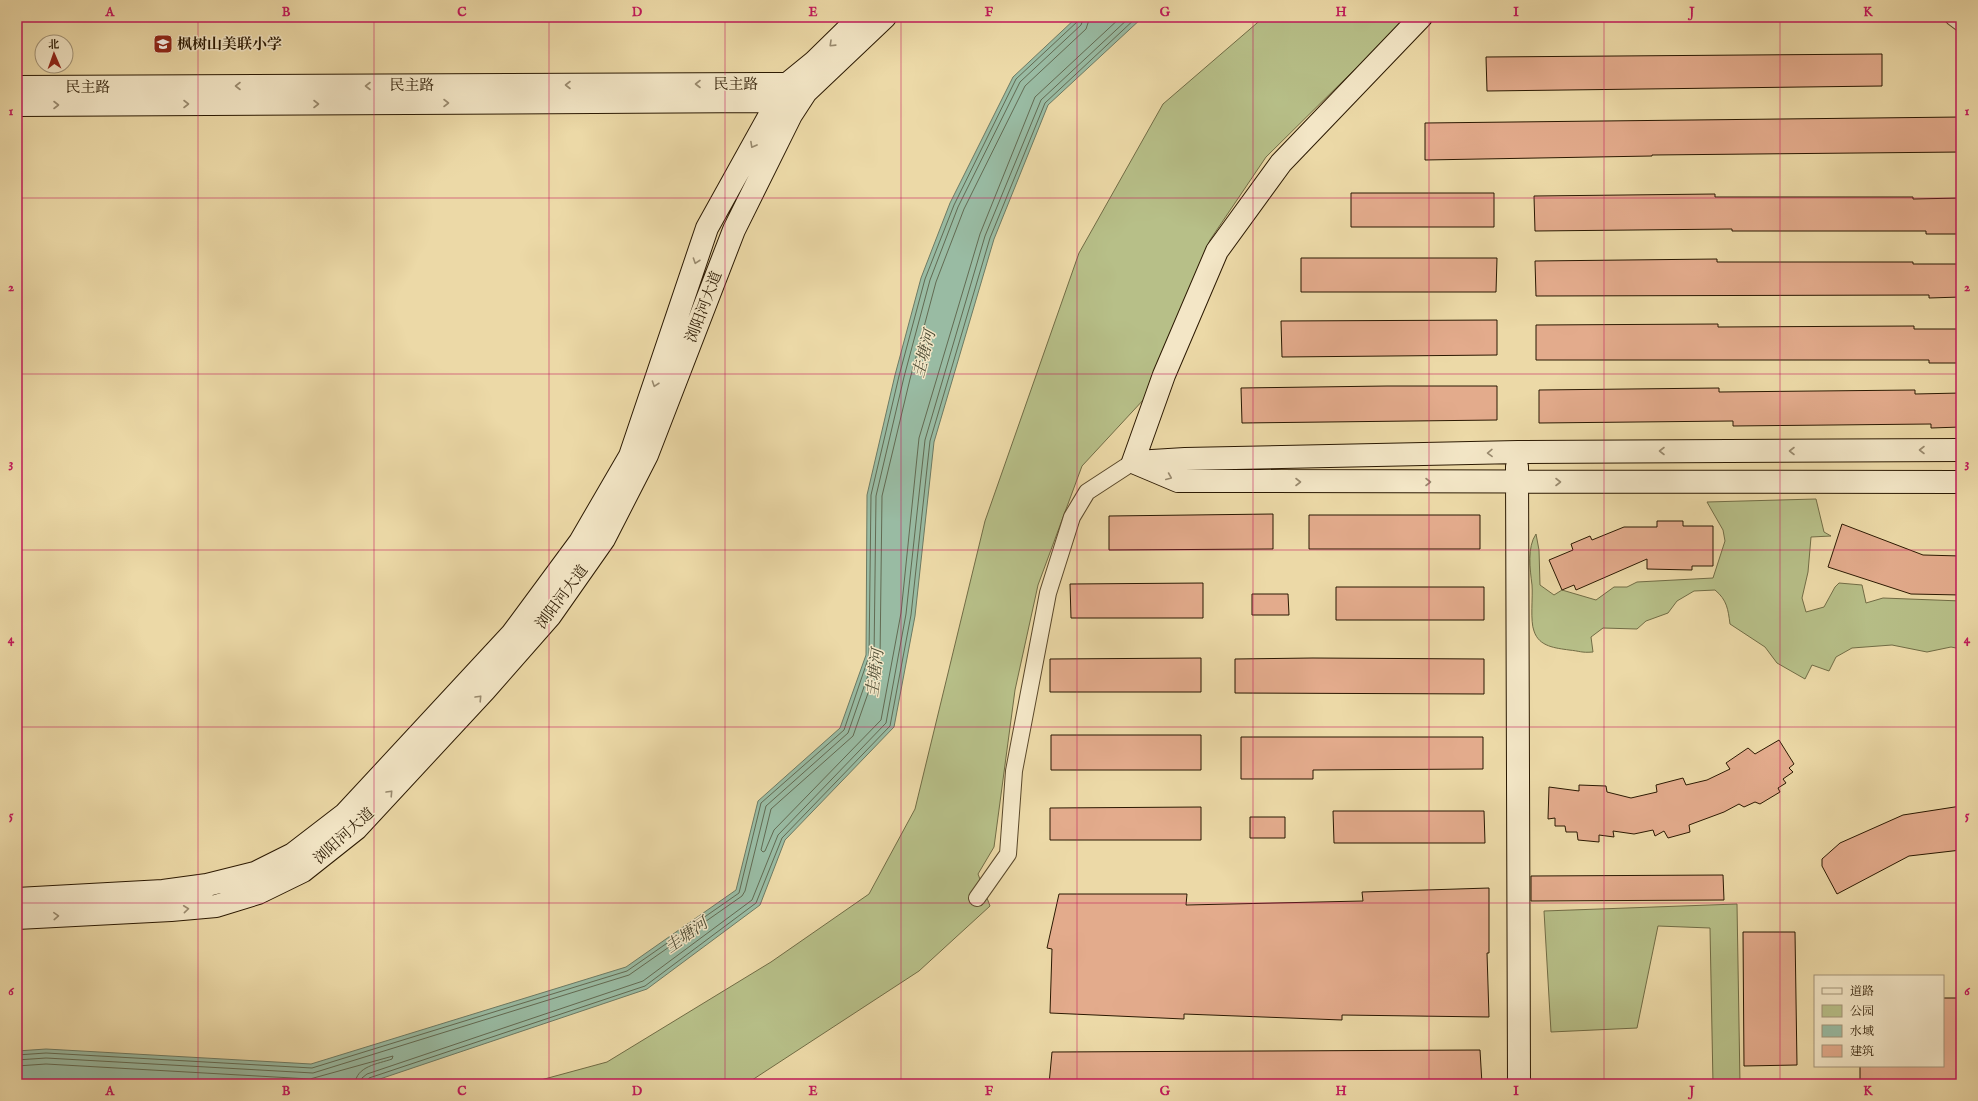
<svg xmlns="http://www.w3.org/2000/svg" width="1978" height="1101" font-family="'IM FELL English','Noto Serif SC',serif">
<style>
.green{fill:#b7bf88;stroke:#716c45}
.water{fill:#99bba3;stroke:#6d7a63}
.lines{fill:none;stroke-linecap:round;stroke-linejoin:round}
.shore{stroke:#626a52;stroke-width:1}
.building{fill:#e3ab8c;stroke:#2b1902}
.street-casing{stroke:#5b492b;stroke-width:18}
.secondary-casing{stroke:#2b1902;stroke-width:24}
.street{stroke:#f3e6c6;stroke-width:16}
.secondary{stroke:#f3e6c6;stroke-width:22}
.oneway{stroke:#998a6e}
.grid{fill:none;stroke:#c2185b;stroke-width:1;stroke-opacity:0.55}
.labels{text-anchor:middle;dominant-baseline:central;stroke-width:3;stroke-linejoin:round;paint-order:stroke}
.poi-label{font-size:15px;font-weight:bold;fill:#2b1902;stroke:#f3e6c6;text-anchor:start}
.street-label{font-size:15px;fill:#2b1902;stroke:#f3e6c6}
.water-label{font-size:16px;font-style:italic;fill:#4c4a32;stroke:#f3e6c6}
.neatline{fill:none;stroke:#c2185b;stroke-width:1.5}
.grid-label{font-size:13px;text-anchor:middle;font-weight:bold;fill:#c2185b}
</style>
<rect width="100%" height="100%" fill="#ecd9a7"/>
<filter id="stains"><feTurbulence type="fractalNoise" baseFrequency=".005" numOctaves="4"/><feColorMatrix values="0 0 0 0 .2 0 0 0 0 .09 0 0 0 0 .02 0 0 0 .5 -.17"/></filter>
<radialGradient id="worn" r=".72"><stop offset=".6" stop-color="#630" stop-opacity="0"/><stop offset="1" stop-color="#630" stop-opacity=".3"/></radialGradient>
<path class="green" d="M1264,17H1412L1349,75L1266,157L1210,240L1145,398L1082,466L1038,585L1015,690L994,847L978,874L990,906L919,971L746,1084H526L607,1062L771,962L869,894L915,809L985,521L1079,253L1163,104Z
M1816,499L1824,532L1831,536L1811,537L1808,572L1802,598L1806,612L1824,607L1835,587L1839,583L1862,585L1866,603L1883,598L1961,601V649L1951,647L1927,652L1892,645L1852,648L1836,657L1829,671L1812,665L1805,679L1777,663L1765,647L1730,624C1728,609 1727,600 1715,590L1694,591L1677,601L1668,613L1646,621L1637,629L1603,628L1591,637L1593,652C1581,653 1580,651 1569,650C1556,648 1539,647 1534,631C1530,621 1533,597 1532,585C1530,569 1527,547 1536,534L1539,550L1540,585L1554,595L1562,590L1596,600L1614,587H1627L1637,582L1713,578L1725,541L1723,530L1707,502Z
M1737,904L1740,1084H1713L1710,928L1658,926L1637,1028L1551,1032L1544,911Z"/>
<path class="water" d="M1077,17H1143L1048,105L994,239L934,442L915,616L894,727L785,840L760,905L647,989L365,1084H17V1051L46,1049L311,1064L626,967L736,890L758,801L840,728L866,655L867,495L895,375L921,278L950,203L1013,77Z"/>
<g class="lines">
<path class="shore" d="M1090,17L1086,29L1025,86L964,209L936,282L910,379L882,496L880,659L853,736L771,809L761,850L763,852L765,851L774,830L881,720L901,613L919,438L980,234L1035,97L1121,17
M17,1055L46,1053L312,1068L627,971L739,893L761,803L844,730L869,656L871,495L899,376L925,279L954,205L1016,79L1078,21L1079,17
M17,1060L46,1058L313,1073L629,975L742,896L745,891L766,806L848,733L874,658L876,496L904,377L930,280L958,207L1020,82L1081,25L1084,17
M17,1066L46,1064L310,1079L393,1056L392,1059C378,1064 356,1066 355,1084
M361,1084L362,1078L367,1074L643,981L752,900L778,835L886,723L906,614L925,440L985,236L1041,100L1130,17
M366,1084L369,1078L645,986L756,903L782,838L890,726L911,615L930,441L990,238L1045,103L1137,17"/>
</g>
<path class="building" d="M1882,54V86L1487,91L1486,57Z
M1961,117V152L1652,155V156L1425,160V123Z
M1351,193H1494V227H1351Z
M1715,194V197H1913V199L1961,198V234H1926V231H1732V229L1535,231L1534,196Z
M1301,258H1497L1496,292H1301Z
M1717,259V262H1913V264H1961V297L1929,298V295L1536,296L1535,261Z
M1497,320V355L1282,357L1281,321Z
M1718,324V327L1914,326V329H1961V363H1929V360H1536V325Z
M1387,386H1497V420L1242,423L1241,388Z
M1719,388V392L1915,390V394L1961,393V427L1931,428V424L1733,426V421L1539,423V390Z
M1273,514V549L1109,550V516Z
M1309,515H1480V549H1309Z
M1657,521H1683V526H1713V566H1692V570L1647,569V559L1576,590L1574,585L1562,590L1549,560L1573,550L1571,544L1590,536L1592,540L1624,527H1657Z
M1842,524L1923,555L1961,556V595L1911,594L1828,567Z
M1203,583V618H1071L1070,584Z
M1336,587H1484V620H1336Z
M1252,594H1288L1289,615H1252Z
M1201,658V692H1050V659Z
M1313,658L1484,659V694L1235,693V659Z
M1051,735H1201V770H1051Z
M1241,737H1483V769L1313,770V779H1241Z
M1779,740L1794,764L1789,768L1793,772L1783,779L1786,783L1778,788L1780,792L1760,804L1755,802L1744,807L1739,804L1724,812L1689,825L1690,832L1668,838L1664,831L1655,836L1653,830L1634,834L1613,831L1614,837L1599,835V842L1578,840L1577,832H1566L1565,826H1555V818L1548,819L1549,787L1579,791V785L1606,786L1607,792L1631,798L1657,792L1656,785L1683,778L1686,785L1707,780L1730,769L1726,763L1748,748L1755,754Z
M1961,806V850L1909,856L1837,894L1822,866V859L1840,843L1903,815Z
M1201,807V840H1050V808Z
M1333,811H1484L1485,843H1334Z
M1250,817H1285V838H1250Z
M1723,875L1724,900L1531,901V876Z
M1489,888V953H1487L1489,1017L1342,1015V1020L1184,1014V1019L1050,1013L1052,949L1047,948L1059,894H1187L1186,905L1363,901L1362,892Z
M1743,932H1795L1797,1065L1744,1066Z
M1943,998H1961V1084H1860V1066H1943Z
M1480,1050L1482,1084H1049L1052,1052Z"/>
<g class="lines">
<defs>
<path id="street" d="M1953,17L1961,23
M977,898L1008,854L1014,771L1048,593L1072,517L1087,492L1133,462"/>
<path id="secondary" d="M17,87L787,84L797,88
M17,105L777,101L786,110
M1133,462L1178,481L1961,482
M1133,462L1164,375L1217,251L1281,163L1421,17
M1136,462L1185,459L1518,452L1961,450
M1517,467L1519,1084
M17,899L163,891L207,885L255,873L293,854L345,814L512,634L580,542L630,456L707,228L787,84L814,62L860,17
M17,918L171,910L216,906L258,893L303,871L356,829L485,690L550,616L604,539L647,455L734,230L791,115L806,92L885,17"/>
</defs>
<use href="#street" class="street-casing"/>
<use href="#secondary" class="secondary-casing"/>
<use href="#street" class="street"/>
<use href="#secondary" class="secondary"/>
</g>
<defs><path id="oneway-chevron" d="M-2-3.5L2.5 0L-2 3.5" fill="none" stroke-width="1.6" stroke-linecap="round" stroke-linejoin="round"/></defs>
<g class="oneway">
<use href="#oneway-chevron" transform="translate(832 44) rotate(136)"/>
<use href="#oneway-chevron" transform="translate(698 84) rotate(180)"/>
<use href="#oneway-chevron" transform="translate(568 85) rotate(180)"/>
<use href="#oneway-chevron" transform="translate(238 86) rotate(180)"/>
<use href="#oneway-chevron" transform="translate(368 86) rotate(180)"/>
<use href="#oneway-chevron" transform="translate(446 103)"/>
<use href="#oneway-chevron" transform="translate(186 104)"/>
<use href="#oneway-chevron" transform="translate(316 104)"/>
<use href="#oneway-chevron" transform="translate(56 105)"/>
<use href="#oneway-chevron" transform="translate(753 145) rotate(119)"/>
<use href="#oneway-chevron" transform="translate(696 261) rotate(109)"/>
<use href="#oneway-chevron" transform="translate(655 384) rotate(109)"/>
<use href="#oneway-chevron" transform="translate(1922 450) rotate(180)"/>
<use href="#oneway-chevron" transform="translate(1662 451) rotate(180)"/>
<use href="#oneway-chevron" transform="translate(1792 451) rotate(180)"/>
<use href="#oneway-chevron" transform="translate(1490 453) rotate(179)"/>
<use href="#oneway-chevron" transform="translate(1169 477) rotate(23)"/>
<use href="#oneway-chevron" transform="translate(1298 482)"/>
<use href="#oneway-chevron" transform="translate(1428 482)"/>
<use href="#oneway-chevron" transform="translate(1558 482)"/>
<use href="#oneway-chevron" transform="translate(479 698) rotate(-47)"/>
<use href="#oneway-chevron" transform="translate(390 793) rotate(-47)"/>
<use href="#oneway-chevron" transform="translate(186 909) rotate(-6)"/>
<use href="#oneway-chevron" transform="translate(56 916) rotate(-3)"/>
</g>
<path class="grid" d="M198,17V1084M374,17V1084M549,17V1084M725,17V1084M901,17V1084M1077,17V1084M1253,17V1084M1429,17V1084M1604,17V1084M1780,17V1084M17,198H1961M17,374H1961M17,550H1961M17,727H1961M17,903H1961"/>
<defs>
<symbol id="school-square" viewBox="-11 -11 22 22"><rect x="-9" y="-9" width="18" height="18" rx="4" fill="#8f2418" stroke="#f3e6c6"/><path d="M0-5L7-2L0 1L-7-2ZM-4 1L0 2.5L4 1V4Q0 6-4 4Z" fill="#fff"/></symbol>
</defs>
<g fill-rule="evenodd">
<use href="#school-square" x="152" y="33" width="22" height="22"/>
</g>
<g class="labels">
<g class="poi-label">
<text x="177" y="44">枫树山美联小学</text>
</g>
<g class="street-label">
<text x="736" y="84">民主路</text>
<text x="412" y="85">民主路</text>
<text x="88" y="87">民主路</text>
<text transform="translate(704 307) rotate(-69)">浏阳河大道</text>
<text transform="translate(562 597) rotate(-53)">浏阳河大道</text>
<text transform="translate(344 836) rotate(-42)">浏阳河大道</text>
</g>
<g class="water-label">
<text transform="translate(925 354) rotate(-75)">圭塘河</text>
<text transform="translate(876 673) rotate(-83)">圭塘河</text>
<text transform="translate(687 936) rotate(-35)">圭塘河</text>
</g>
</g>
<rect width="1978" height="1101" fill="none" stroke="#ecd9a7" stroke-width="44"/>
<rect x="1814" y="975" width="130" height="92" fill="#f3e6c6" stroke="#a39478"/>
<rect x="1822" y="988" width="20" height="6" fill="#f3e6c6" stroke="#a39478"/>
<text x="1850" y="995" font-size="12" fill="#2b1902">道路</text>
<rect x="1822" y="1005" width="20" height="12" fill="#b7bf88" stroke="#a39478"/>
<text x="1850" y="1015" font-size="12" fill="#2b1902">公园</text>
<rect x="1822" y="1025" width="20" height="12" fill="#99bba3" stroke="#a39478"/>
<text x="1850" y="1035" font-size="12" fill="#2b1902">水域</text>
<rect x="1822" y="1045" width="20" height="12" fill="#e3ab8c" stroke="#a39478"/>
<text x="1850" y="1055" font-size="12" fill="#2b1902">建筑</text>
<g transform="translate(54 54) rotate(358)"><circle r="19" fill="#f3e6c6" stroke="#a39478"/>
<path d="M0-3L7 15L0 10L-7 15Z" fill="#8f2418"/>
<text y="-6" font-size="11" font-weight="bold" text-anchor="middle" fill="#2b1902">北</text>
</g>
<rect x="22" y="22" width="1934" height="1057" class="neatline"/>
<g class="grid-label">
<text x="110" y="16">A</text>
<text x="286" y="16">B</text>
<text x="462" y="16">C</text>
<text x="637" y="16">D</text>
<text x="813" y="16">E</text>
<text x="989" y="16">F</text>
<text x="1165" y="16">G</text>
<text x="1341" y="16">H</text>
<text x="1516" y="16">I</text>
<text x="1692" y="16">J</text>
<text x="1868" y="16">K</text>
<text x="11" y="115">1</text>
<text x="1967" y="115">1</text>
<text x="11" y="291">2</text>
<text x="1967" y="291">2</text>
<text x="11" y="467">3</text>
<text x="1967" y="467">3</text>
<text x="11" y="643">4</text>
<text x="1967" y="643">4</text>
<text x="11" y="819">5</text>
<text x="1967" y="819">5</text>
<text x="11" y="995">6</text>
<text x="1967" y="995">6</text>
<text x="110" y="1095">A</text>
<text x="286" y="1095">B</text>
<text x="462" y="1095">C</text>
<text x="637" y="1095">D</text>
<text x="813" y="1095">E</text>
<text x="989" y="1095">F</text>
<text x="1165" y="1095">G</text>
<text x="1341" y="1095">H</text>
<text x="1516" y="1095">I</text>
<text x="1692" y="1095">J</text>
<text x="1868" y="1095">K</text>
</g>
<rect width="100%" height="100%" filter="url(#stains)"/>
<rect width="100%" height="100%" fill="url(#worn)"/>
</svg>
